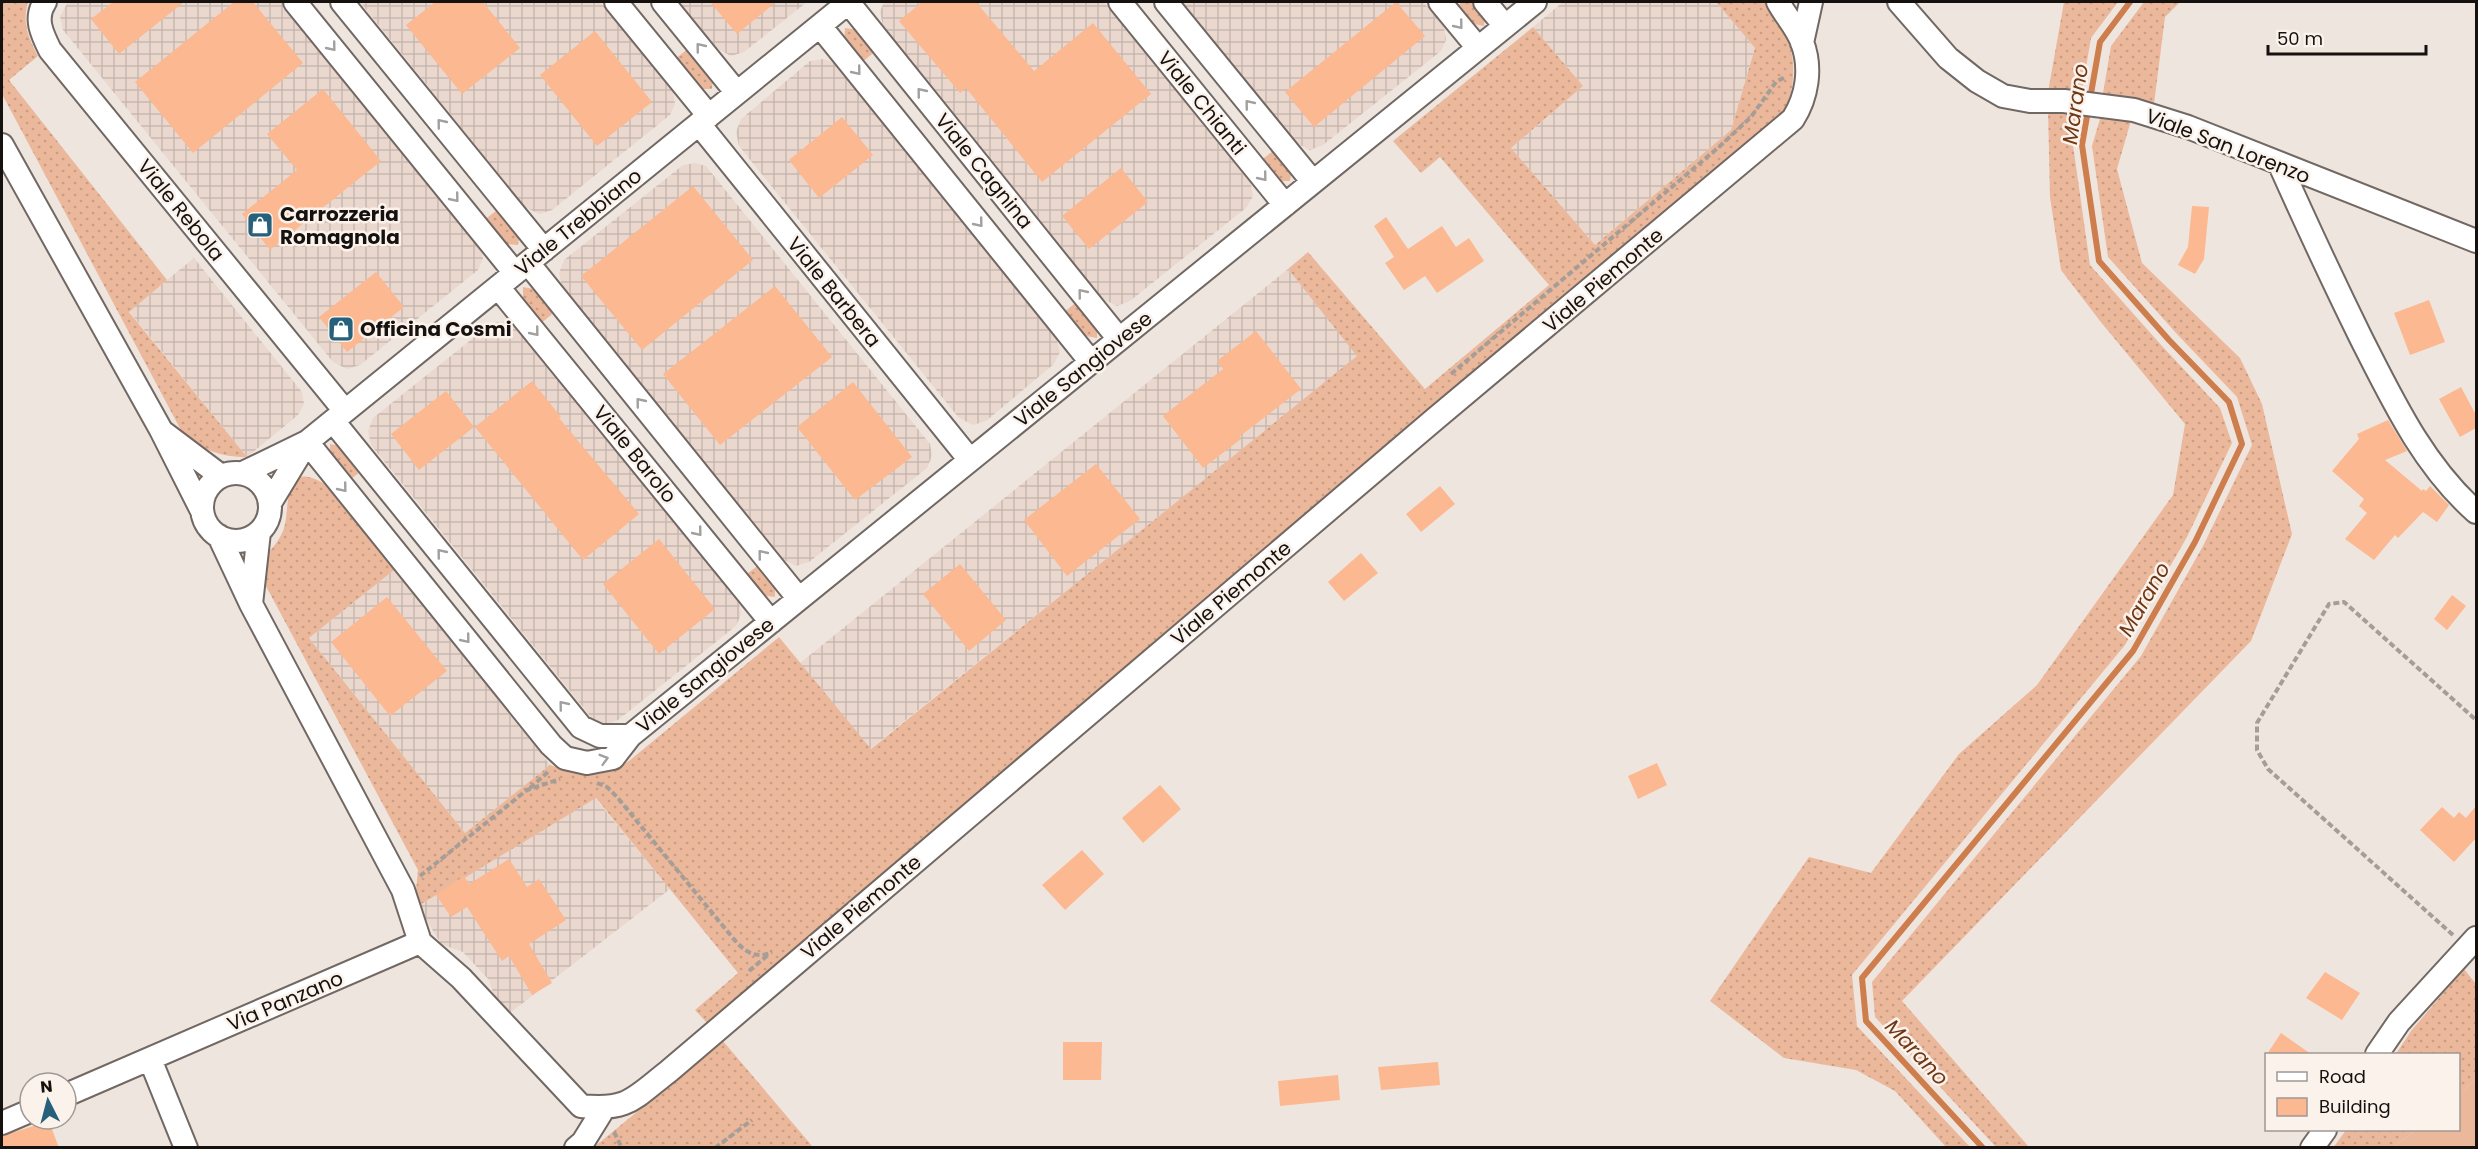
<svg xmlns="http://www.w3.org/2000/svg" width="2478" height="1149" font-family="Poppins,sans-serif">
<style>
.industrial{fill:url(#industrial-grid)}
.grass{fill:url(#grass-dots)}
.park{fill:#ebb89b}
.lines{fill:none;stroke-linecap:round;stroke-linejoin:round}
.stream{stroke:#ce7e4c;stroke-width:6}
.building{fill:#fcb890}
.minor-casing{stroke:#716863;stroke-width:26}
.path{stroke:#a59d98;stroke-width:4;stroke-dasharray:6 3;stroke-linecap:butt}
.minor{stroke:#fff;stroke-width:22}
.oneway{stroke:#a1a09f}
.labels{text-anchor:middle;dominant-baseline:central;stroke-width:5;stroke-linejoin:round;paint-order:stroke}
.street-label{font-size:20px;fill:#15110f;stroke:#fcf2ec}
.poi-label{font-size:20px;font-weight:bold;fill:#15110f;stroke:#fcf2ec;text-anchor:start}
.water-label{font-size:21px;font-style:italic;fill:#6e3814;stroke:#fcf2ec}
</style>
<defs>
<pattern id="industrial-grid" width="8" height="8" patternUnits="userSpaceOnUse" patternTransform="scale(1.5)"><rect width="8" height="8" fill="#ead8ce"/><path d="M0 4h8M4 0v8" fill="none" stroke="#c8b8b0"/></pattern>
<pattern id="grass-dots" width="8" height="8" patternUnits="userSpaceOnUse" patternTransform="scale(1.5)"><rect width="8" height="8" fill="#ebb89b"/><path d="M2 2h.1M6 6h.1" fill="none" stroke="#c99d84" stroke-width="1.8" stroke-linecap="round"/></pattern>
</defs>
<rect width="100%" height="100%" fill="#efe5df"/>
<path class="industrial" d="M68,2H281L481,247L483,259L478,270L360,365L347,369L333,362L63,30L60,16Z
M360,2H600L673,92L675,104L670,115L552,210L539,214L525,207Z
M679,2H807L744,52L731,56L718,49Z
M884,2H1104L1251,184L1253,196L1247,207L1130,301L1117,306L1103,299L883,26L880,12Z
M1182,2H1423L1444,27L1446,40L1441,51L1323,145L1310,150L1296,143Z
M1563,2H1716L1755,48L1731,130L1595,245L1511,148L1583,86L1533,27Z
M823,59L833,62L1057,340L1060,352L1054,364L986,421L973,425L959,418L739,146L736,132L741,119L810,61Z
M695,163L706,166L930,444L932,456L927,468L809,562L796,566L782,559L562,287L559,273L564,260L683,165Z
M194,258L302,392L304,404L298,415L247,457L129,311Z
M1288,269L1358,356L870,749L800,663Z
M505,321L515,325L739,602L741,614L736,626L618,720L605,725L591,717L371,445L368,431L373,418L492,323Z
M394,570L550,765L465,833L309,638Z
M595,798L670,889L510,1013L494,996L489,980L463,952L441,944L418,906Z"/>
<path class="grass" d="M2,2H28C22,23 28,37 38,56L9,80L167,280L129,312L247,457C220,457 204,450 183,434L2,94Z
M1462,2H1477L1485,11L1484,26L1469,23L1456,7Z
M1716,2C1729,2 1750,0 1763,2C1773,6 1776,14 1781,23C1796,51 1797,80 1786,109L707,1023L695,1010L738,973L596,798L418,906L415,901L418,870L260,575L259,561C269,552 278,543 283,531C292,509 279,457 325,484L394,570L309,638L465,833L550,765C580,777 602,779 629,761L779,637L871,749L1357,356L1288,269L1308,252L1425,389L1549,285L1440,157L1421,173L1393,141L1533,27L1583,86L1511,148L1595,245L1731,130L1755,48Z
M2064,2H2118L2091,38L2081,97L2048,92Z
M2144,2H2180L2165,17L2154,104L2102,99L2111,46Z
M845,28L861,30L877,50L861,63L844,43Z
M690,47L713,76L712,89H697L674,60Z
M2048,108L2076,110L2073,145L2090,265L2162,346L2220,408L2232,443L2187,537L2125,645L1852,975L1857,1026L1970,1147H1946L1895,1091L1856,1070L1784,1058L1710,1001L1809,857L1871,873L1959,754L2037,685L2173,495L2185,424L2100,321L2061,270L2050,197Z
M2102,112L2132,117L2117,169L2142,263L2240,358L2262,404L2292,534L2251,641L1902,1001L2029,1147H1996L1875,1017L1872,982L2141,656L2203,546L2252,445L2237,397L2176,333L2108,257L2092,146Z
M1276,149L1292,168L1290,181H1276L1260,161Z
M500,208L520,231L518,245L504,244L484,220Z
M523,287L539,290L556,311L540,324L523,303Z
M1079,300L1097,322V338L1080,335L1063,313Z
M330,444L346,447L364,469L347,482L330,461Z
M760,564L775,583V597L760,595L744,576Z
M2464,969L2476,984V1079L2459,1094L2458,1054H2396L2411,1031Z
M723,1041L813,1147L593,1148Z
M2346,1130H2416L2394,1147L2333,1148Z"/>
<path class="park" d="M2476,1079V1147H2394L2416,1130H2458L2459,1094Z"/>
<g class="lines">
<path class="stream" d="M1983,1148L1866,1021L1862,978L2133,651L2195,542L2242,444L2229,402L2169,340L2099,261L2082,145L2100,42L2130,2"/>
</g>
<path class="building" d="M113,2H184L119,54L91,19Z
M234,2H253L303,63L193,153L135,82Z
M435,2H483L520,48L462,94L406,25Z
M710,2H776L737,34Z
M922,2H976L1034,71L1093,23L1151,94L1042,182L966,88L960,93L899,21Z
M1396,2L1425,36L1314,127L1285,92Z
M595,31L652,102L597,146L540,75Z
M323,89L381,161L270,250L242,214L297,170L267,134Z
M842,117L873,155L819,198L789,160Z
M1121,168L1148,202L1089,249L1062,216Z
M693,186L753,260L642,350L581,276Z
M2192,206L2209,207L2204,259L2195,274L2178,265L2188,247Z
M1386,217L1408,249L1442,226L1456,247L1469,238L1484,261L1437,293L1425,276L1404,290L1385,263L1394,257L1374,226Z
M376,272L404,307L347,352L319,317Z
M775,286L832,357L720,445L663,374Z
M2429,300L2445,342L2410,355L2394,313Z
M1256,331L1301,389L1239,437L1241,439L1203,468L1163,416L1223,369L1217,361Z
M532,381L561,417L559,418L639,514L583,560L475,427Z
M853,382L912,457L855,500L797,427Z
M2461,387L2476,415V428L2460,437L2439,399Z
M446,391L474,427L419,470L391,434Z
M2388,420L2407,451L2385,460L2422,491L2423,489L2426,491L2430,486L2449,505L2437,522L2423,512L2398,538L2395,535L2374,560L2345,539L2367,513L2359,506L2364,499L2332,471L2359,439L2357,434Z
M1096,464L1140,519L1067,576L1024,520Z
M1440,486L1455,504L1421,532L1406,514Z
M659,539L715,609L659,654L603,584Z
M1361,553L1378,573L1344,601L1328,582Z
M960,564L1006,620L969,651L923,594Z
M2452,595L2466,606L2447,630L2434,619Z
M387,597L447,671L390,716L331,642Z
M1657,763L1667,785L1638,799L1628,776Z
M1160,785L1181,809L1143,843L1122,818Z
M2476,806V838L2454,862L2420,830L2442,807L2454,818L2459,812L2466,818Z
M1082,850L1104,874L1065,910L1042,885Z
M509,859L527,887L539,879L566,920L529,944L552,983L532,995L509,956L502,961L467,907L451,917L436,895L464,876L469,884Z
M2325,972L2360,993L2342,1020L2306,998Z
M2281,1033L2311,1054H2267Z
M1063,1042H1102L1101,1080H1063Z
M1438,1062L1440,1085L1381,1090L1378,1067Z
M1338,1075L1340,1100L1280,1106L1278,1081Z
M49,1121L59,1148H2V1136Z"/>
<g class="lines">
<defs>
<path id="minor" d="M45,2C34,18 42,34 50,50L345,411
M295,2L515,273
M342,2L544,250
M616,2L709,116
M663,2L737,93
M848,2L1119,339
M1120,2L1285,205
M1166,2L1313,182
M1440,2L1478,48
M1485,2L1505,26
M1899,2L1948,58L1977,81L2003,96L2030,101H2064L2134,110L2188,127L2476,241
M820,26L1091,362
M1802,43L1811,2
M699,124L970,460
M2,145L161,430L202,511
M2280,165C2306,223 2333,281 2361,338C2393,401 2423,465 2476,512
M528,263L799,599
M498,287L771,622
M333,421L581,727L600,736H630
M164,433L221,476
M307,442L551,745L565,758L587,763L613,758L630,736L1535,2
M243,473L307,442L849,2
M202 507a34 34 0 1 1 68 0a34 34 0 1 1-68 0Z
M270,503L307,442
M219,536L251,604L403,890L420,942L461,978L581,1106C628,1111 633,1099 669,1071L1435,419L1793,119C1807,97 1812,68 1802,42C1797,28 1785,15 1778,2
M251,604L259,532
M2377,1054L2399,1022L2476,938
M150,1059L186,1148
M66,1095L420,942
M2,1123L30,1111
M576,1148L583,1142L604,1108
M2312,1148L2325,1130"/>
</defs>
<use href="#minor" class="minor-casing"/>
<path class="path" d="M1451,374L1719,147L1751,117L1776,82L1785,77
M597,783L607,787L617,797L737,943C747,953 758,959 772,952
M530,788L549,771
M420,876L527,790L560,779
M2453,935L2268,769L2257,750V723L2329,604L2344,602L2476,720
M749,971L768,955
M614,1132L622,1148
M715,1148L752,1120"/>
<use href="#minor" class="minor"/>
</g>
<defs><path id="oneway-chevron" d="M-2-3.5L2.5 0L-2 3.5" fill="none" stroke-width="1.6" stroke-linecap="round" stroke-linejoin="round" transform="scale(1.5)"/></defs>
<g class="oneway">
<use href="#oneway-chevron" transform="translate(1459 25) rotate(51)"/>
<use href="#oneway-chevron" transform="translate(332 47) rotate(51)"/>
<use href="#oneway-chevron" transform="translate(700 47) rotate(-129)"/>
<use href="#oneway-chevron" transform="translate(857 71) rotate(51)"/>
<use href="#oneway-chevron" transform="translate(921 92) rotate(-129)"/>
<use href="#oneway-chevron" transform="translate(1249 104) rotate(-129)"/>
<use href="#oneway-chevron" transform="translate(441 123) rotate(-129)"/>
<use href="#oneway-chevron" transform="translate(1263 177) rotate(51)"/>
<use href="#oneway-chevron" transform="translate(455 198) rotate(51)"/>
<use href="#oneway-chevron" transform="translate(979 223) rotate(51)"/>
<use href="#oneway-chevron" transform="translate(1082 293) rotate(-129)"/>
<use href="#oneway-chevron" transform="translate(535 332) rotate(51)"/>
<use href="#oneway-chevron" transform="translate(640 402) rotate(-129)"/>
<use href="#oneway-chevron" transform="translate(343 488) rotate(51)"/>
<use href="#oneway-chevron" transform="translate(698 532) rotate(51)"/>
<use href="#oneway-chevron" transform="translate(441 553) rotate(-129)"/>
<use href="#oneway-chevron" transform="translate(762 554) rotate(-129)"/>
<use href="#oneway-chevron" transform="translate(466 639) rotate(51)"/>
<use href="#oneway-chevron" transform="translate(563 705) rotate(-129)"/>
<use href="#oneway-chevron" transform="translate(604 759) rotate(-16)"/>
</g>
<defs>
<symbol id="shop-square" viewBox="-11 -11 22 22"><rect x="-9" y="-9" width="18" height="18" rx="4" fill="#27607a" stroke="#fcf2ec"/><path d="M-5-2.5h2.3a2.7 3.5 0 0 1 5.4 0H5L5.5 6h-11ZM-1.5-2.5h3a1.5 2.3 0 0 0-3 0Z" fill="#fff"/></symbol>
</defs>
<g fill-rule="evenodd">
<use href="#shop-square" x="245" y="210" width="30" height="30"/>
<use href="#shop-square" x="326" y="314" width="30" height="30"/>
</g>
<g class="labels">
<g class="street-label">
<text transform="translate(1202 103) rotate(51)">Viale Chianti</text>
<text transform="translate(2228 146) rotate(21)">Viale San Lorenzo</text>
<text transform="translate(984 171) rotate(51)">Viale Cagnina</text>
<text transform="translate(181 210) rotate(51)">Viale Rebola</text>
<text transform="translate(578 222) rotate(-39)">Viale Trebbiano</text>
<text transform="translate(1603 280) rotate(-40)">Viale Piemonte</text>
<text transform="translate(834 292) rotate(51)">Viale Barbera</text>
<text transform="translate(1083 369) rotate(-39)">Viale Sangiovese</text>
<text transform="translate(635 454) rotate(51)">Viale Barolo</text>
<text transform="translate(1231 593) rotate(-40)">Viale Piemonte</text>
<text transform="translate(705 675) rotate(-39)">Viale Sangiovese</text>
<text transform="translate(861 907) rotate(-40)">Viale Piemonte</text>
<text transform="translate(285 1001) rotate(-23)">Via Panzano</text>
</g>
<g class="poi-label">
<text x="280" y="214">Carrozzeria<tspan x="280" dy="23">Romagnola</tspan></text>
<text x="360" y="329">Officina Cosmi</text>
</g>
<g class="water-label">
<text transform="translate(2075 104) rotate(-82)">Marano</text>
<text transform="translate(2144 599) rotate(-60)">Marano</text>
<text transform="translate(1917 1052) rotate(47)">Marano</text>
</g>
</g>
<rect width="2478" height="1149" fill="none" stroke="#15110f" stroke-width="6"/>
<rect x="2265" y="1053" width="195" height="78" fill="#fcf2ec" stroke="#a09894" stroke-width="1.5"/>
<rect x="2277" y="1072" width="30" height="9" fill="#ffffff" stroke="#a09894" stroke-width="1.5"/>
<text x="2319" y="1083" font-size="18" fill="#15110f">Road</text>
<rect x="2277" y="1098" width="30" height="18" fill="#fcb890" stroke="#a09894" stroke-width="1.5"/>
<text x="2319" y="1113" font-size="18" fill="#15110f">Building</text>
<g transform="translate(48 1101) rotate(354)"><circle r="28" fill="#fcf2ec" stroke="#a09894" stroke-width="1.5"/>
<path d="M0-4.5L10 22L0 15L-10 22Z" fill="#27607a"/>
<text y="-9" font-size="16" font-weight="bold" text-anchor="middle" fill="#15110f">N</text>
</g>
<path d="M2268 45v9h158v-9" fill="none" stroke="#15110f" stroke-width="3"/>
<text x="2277" y="45" font-size="18" fill="#15110f" stroke="#fcf2ec" stroke-width="4.5" paint-order="stroke">50 m</text>
</svg>
